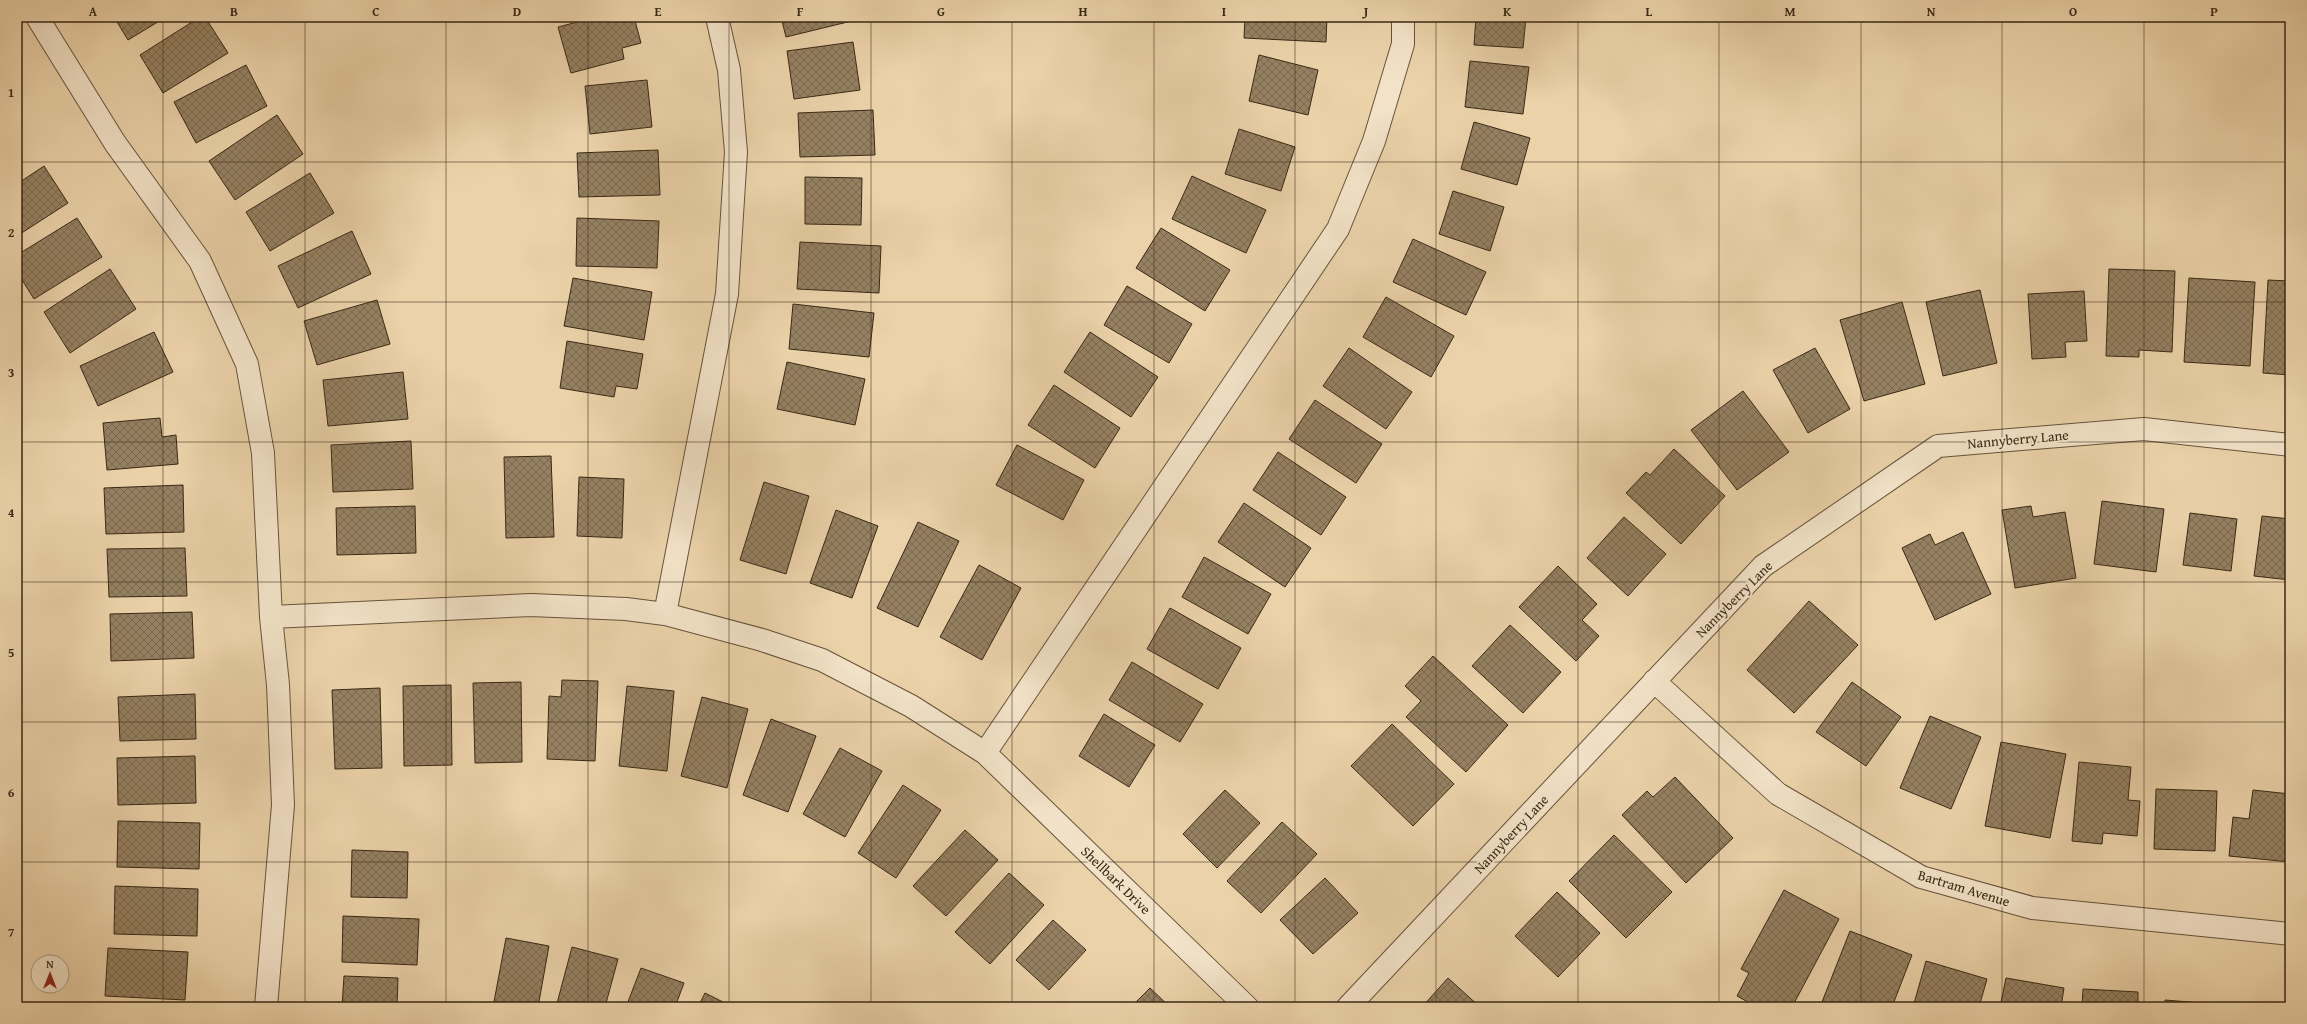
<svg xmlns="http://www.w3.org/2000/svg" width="2307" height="1024" viewBox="0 0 2307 1024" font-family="'Gentium Book Plus',serif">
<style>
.building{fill:url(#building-cross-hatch);stroke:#382915}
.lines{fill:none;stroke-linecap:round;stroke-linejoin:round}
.minor-casing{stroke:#65533a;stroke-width:24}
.minor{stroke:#f2e2c7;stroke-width:22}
.grid{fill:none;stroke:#382915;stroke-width:1;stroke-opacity:0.55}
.labels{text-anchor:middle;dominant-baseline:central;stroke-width:4;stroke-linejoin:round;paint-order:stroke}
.street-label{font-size:14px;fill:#382915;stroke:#f2e2c7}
.neatline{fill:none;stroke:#382915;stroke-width:1.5}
.grid-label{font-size:13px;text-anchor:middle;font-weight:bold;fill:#382915}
</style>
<defs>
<pattern id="building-cross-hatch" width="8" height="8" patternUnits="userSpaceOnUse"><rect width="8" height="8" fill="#958162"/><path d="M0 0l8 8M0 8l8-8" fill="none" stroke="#7b6a50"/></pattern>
</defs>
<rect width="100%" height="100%" fill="#ebd2a9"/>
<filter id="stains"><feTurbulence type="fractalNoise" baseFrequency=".005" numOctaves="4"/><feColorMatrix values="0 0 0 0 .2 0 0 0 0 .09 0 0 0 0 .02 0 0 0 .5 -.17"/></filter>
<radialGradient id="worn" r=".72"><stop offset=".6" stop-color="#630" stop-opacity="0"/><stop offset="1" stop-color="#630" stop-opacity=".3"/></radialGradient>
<path class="building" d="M 114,17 L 166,17 L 128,40 Z
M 200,17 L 205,17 L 228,53 L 163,93 L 140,55 Z
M 597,17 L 634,17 L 641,43 L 622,48 L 624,59 L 571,73 L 558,27 Z
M 781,17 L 863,17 L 864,18 L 786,37 Z
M 1245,17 L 1327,17 L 1326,42 L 1244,38 Z
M 1476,17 L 1526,17 L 1523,48 L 1474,45 Z
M 853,42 L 860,90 L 794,99 L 787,51 Z
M 1259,55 L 1318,70 L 1308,115 L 1249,101 Z
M 1470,61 L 1529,67 L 1523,114 L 1465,107 Z
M 246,65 L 267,106 L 196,143 L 174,102 Z
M 647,80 L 652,127 L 590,134 L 585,86 Z
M 873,110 L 875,155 L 800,157 L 798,113 Z
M 277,115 L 303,154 L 235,200 L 209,161 Z
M 1474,122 L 1530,138 L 1517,185 L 1461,169 Z
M 1239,129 L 1295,147 L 1281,191 L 1225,174 Z
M 658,150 L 660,195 L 579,197 L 577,153 Z
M 44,166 L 68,203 L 17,236 L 17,184 Z
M 310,173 L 334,213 L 270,251 L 246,212 Z
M 1192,176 L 1266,210 L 1246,253 L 1172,219 Z
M 805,177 L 862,178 L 861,225 L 805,224 Z
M 1453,191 L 1504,207 L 1490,251 L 1439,234 Z
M 77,218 L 102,257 L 34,299 L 17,272 L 17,255 Z
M 577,218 L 659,221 L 657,268 L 576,266 Z
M 1161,228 L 1230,270 L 1205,311 L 1136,268 Z
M 352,231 L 371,274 L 298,308 L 278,266 Z
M 1413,239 L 1486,272 L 1466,315 L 1393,282 Z
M 800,242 L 881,246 L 879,293 L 797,289 Z
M 110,269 L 136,309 L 70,353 L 44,312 Z
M 2109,269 L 2175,271 L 2172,352 L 2139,350 L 2139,357 L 2106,356 Z
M 573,278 L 652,292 L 644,340 L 564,326 Z
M 2189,278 L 2255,282 L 2250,366 L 2184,362 Z
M 2268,280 L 2290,281 L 2290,375 L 2263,373 Z
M 1127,286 L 1192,324 L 1169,363 L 1104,325 Z
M 1980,290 L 1997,363 L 1943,376 L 1926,302 Z
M 2084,291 L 2087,341 L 2065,342 L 2066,357 L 2032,359 L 2028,294 Z
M 1386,297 L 1454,336 L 1431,377 L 1363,337 Z
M 377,300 L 390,344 L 317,365 L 304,321 Z
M 1902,302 L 1925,384 L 1864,401 L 1840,320 Z
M 793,304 L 874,313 L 869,357 L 789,349 Z
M 154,332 L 173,372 L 98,406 L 80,366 Z
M 1090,332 L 1158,377 L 1131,417 L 1064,372 Z
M 567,341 L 643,354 L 637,389 L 616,386 L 614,397 L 560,388 Z
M 1349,348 L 1412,392 L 1386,429 L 1323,386 Z
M 1815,348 L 1850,409 L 1808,433 L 1773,370 Z
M 787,362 L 865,379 L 855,425 L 777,409 Z
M 403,372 L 408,419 L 328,426 L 323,380 Z
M 1054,385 L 1120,428 L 1095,468 L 1028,425 Z
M 1743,391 L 1789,452 L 1737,490 L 1691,430 Z
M 1315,400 L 1382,444 L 1356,483 L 1289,439 Z
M 160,418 L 162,437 L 176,435 L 178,464 L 107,470 L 103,423 Z
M 411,441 L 413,489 L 333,492 L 331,445 Z
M 1017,445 L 1084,480 L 1063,520 L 996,485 Z
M 1674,449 L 1725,496 L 1681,544 L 1626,493 L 1646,472 L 1650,475 Z
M 1278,452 L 1346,497 L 1321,535 L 1253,490 Z
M 551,456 L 554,537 L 506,538 L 504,457 Z
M 579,477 L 624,479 L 622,538 L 577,536 Z
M 764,482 L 809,496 L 786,574 L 740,560 Z
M 183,485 L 184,532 L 106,534 L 104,488 Z
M 2102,501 L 2164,509 L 2156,572 L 2094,564 Z
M 1244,503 L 1311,548 L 1285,587 L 1218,542 Z
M 415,506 L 416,553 L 337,555 L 336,508 Z
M 2031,506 L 2033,517 L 2065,512 L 2076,578 L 2015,588 L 2002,510 Z
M 836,510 L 878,526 L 852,598 L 810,583 Z
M 2190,513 L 2237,519 L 2231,571 L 2183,565 Z
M 2262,516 L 2290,519 L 2290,580 L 2254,576 Z
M 1624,517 L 1666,554 L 1628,596 L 1587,558 Z
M 918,522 L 959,541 L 918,627 L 877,608 Z
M 1963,532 L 1991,594 L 1935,620 L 1902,548 L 1930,534 L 1935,545 Z
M 185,548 L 187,596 L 109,597 L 107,549 Z
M 1204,557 L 1271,594 L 1248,634 L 1182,597 Z
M 979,565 L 1021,588 L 982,660 L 940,637 Z
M 1558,566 L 1597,604 L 1582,620 L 1599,636 L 1576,661 L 1519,607 Z
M 1809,601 L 1858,645 L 1794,713 L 1747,670 Z
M 1170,608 L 1241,648 L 1218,689 L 1147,649 Z
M 192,612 L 194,658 L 111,661 L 110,614 Z
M 1510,625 L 1561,672 L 1523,713 L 1472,666 Z
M 1433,656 L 1508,725 L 1466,772 L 1406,717 L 1421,701 L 1405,686 Z
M 1132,662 L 1203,704 L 1180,742 L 1109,700 Z
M 562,680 L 598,681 L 595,761 L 547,759 L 549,696 L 561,697 Z
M 521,682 L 522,762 L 475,763 L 473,683 Z
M 1852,682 L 1901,717 L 1866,766 L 1816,732 Z
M 451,685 L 452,765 L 404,766 L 403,686 Z
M 627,686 L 674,691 L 667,771 L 619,766 Z
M 380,688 L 382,768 L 335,769 L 332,690 Z
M 195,694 L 196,739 L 120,741 L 118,697 Z
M 702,697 L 748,709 L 727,788 L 681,776 Z
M 1104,714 L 1155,745 L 1129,787 L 1079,756 Z
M 1930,716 L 1981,737 L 1951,809 L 1900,788 Z
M 771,719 L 816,736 L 788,812 L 743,795 Z
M 1392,724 L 1454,784 L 1413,826 L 1351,766 Z
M 2001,742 L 2066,754 L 2050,838 L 1985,826 Z
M 840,748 L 882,771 L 845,837 L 803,814 Z
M 195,756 L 196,803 L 118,805 L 117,758 Z
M 2079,762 L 2131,767 L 2128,800 L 2140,801 L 2137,836 L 2103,833 L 2102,844 L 2072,841 Z
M 1675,777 L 1733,838 L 1686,883 L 1622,815 L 1647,791 L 1653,797 Z
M 903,785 L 941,810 L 896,878 L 858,853 Z
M 2156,789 L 2217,791 L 2215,851 L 2154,849 Z
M 1225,790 L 1260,823 L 1217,868 L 1183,834 Z
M 2253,790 L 2290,794 L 2290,862 L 2229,856 L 2233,817 L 2249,819 Z
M 118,821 L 200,823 L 199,869 L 117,867 Z
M 1282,822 L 1317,854 L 1261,913 L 1227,881 Z
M 965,830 L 998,860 L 946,916 L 913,886 Z
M 1614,835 L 1672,892 L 1626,938 L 1569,881 Z
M 352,850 L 408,852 L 407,898 L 351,897 Z
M 1009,873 L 1044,905 L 990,964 L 955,932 Z
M 1325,878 L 1358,913 L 1313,954 L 1280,920 Z
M 115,886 L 198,889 L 197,936 L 114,934 Z
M 1784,890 L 1839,919 L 1792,1007 L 1757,1007 L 1737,996 L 1749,973 L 1741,969 Z
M 1557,892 L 1600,933 L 1558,977 L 1515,936 Z
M 343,916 L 419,919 L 417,965 L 342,962 Z
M 1053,920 L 1086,950 L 1049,990 L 1016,960 Z
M 1850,931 L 1912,955 L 1892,1007 L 1834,1007 L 1822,1002 Z
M 506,938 L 549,946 L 538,1007 L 493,1007 Z
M 572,947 L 618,959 L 605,1007 L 556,1007 Z
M 108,948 L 188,952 L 185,1000 L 105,996 Z
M 1926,961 L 1987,979 L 1979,1007 L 1913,1007 Z
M 641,968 L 684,983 L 675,1007 L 626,1007 Z
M 344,976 L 398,978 L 397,1007 L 342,1007 Z
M 1448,978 L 1480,1007 L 1422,1007 Z
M 2006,978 L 2064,988 L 2061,1007 L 2000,1007 Z
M 1150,988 L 1170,1007 L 1131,1007 Z
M 2083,989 L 2138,992 L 2138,1007 L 2082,1007 Z
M 705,993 L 733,1007 L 698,1007 Z
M 2165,1000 L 2214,1004 L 2214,1007 L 2165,1007 Z
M 2239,1003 L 2281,1007 L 2238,1007 Z"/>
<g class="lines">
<defs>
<path id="minor" d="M 37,17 L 115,143 L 200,261 L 247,364 L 263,453 L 271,617 L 278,685 L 283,805 L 266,1007
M 665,614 L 727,294 L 736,152 L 729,70 L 717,17
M 271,617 L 531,605 L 626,609 L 665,614 L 762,640 L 822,660 L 911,706 L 985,753 L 1247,1007
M 1654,681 L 1778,794 L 1921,877 L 2032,908 L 2290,934
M 985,753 L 1338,229 L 1374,141 L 1403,44 L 1403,17
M 1348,1007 L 1763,566 L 1938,446 L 2144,429 L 2290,445"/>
</defs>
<use href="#minor" class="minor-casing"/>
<use href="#minor" class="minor"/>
</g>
<path class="grid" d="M 163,17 L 163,1007M 305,17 L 305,1007M 446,17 L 446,1007M 588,17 L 588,1007M 729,17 L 729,1007M 871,17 L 871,1007M 1012,17 L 1012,1007M 1154,17 L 1154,1007M 1295,17 L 1295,1007M 1436,17 L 1436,1007M 1578,17 L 1578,1007M 1719,17 L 1719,1007M 1861,17 L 1861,1007M 2002,17 L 2002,1007M 2144,17 L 2144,1007M 17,162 L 2290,162M 17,302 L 2290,302M 17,442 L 2290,442M 17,582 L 2290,582M 17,722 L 2290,722M 17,862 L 2290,862"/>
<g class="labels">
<g class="street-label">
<text transform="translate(2018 439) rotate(-5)">Nannyberry Lane</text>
<text transform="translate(1734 599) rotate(-45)">Nannyberry Lane</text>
<text transform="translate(1511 834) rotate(-47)">Nannyberry Lane</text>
<text transform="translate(1116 880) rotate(44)">Shellbark Drive</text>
<text transform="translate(1964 888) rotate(17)">Bartram Avenue</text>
</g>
</g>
<rect width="2307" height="1024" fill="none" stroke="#ebd2a9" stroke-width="44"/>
<g transform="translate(50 974)"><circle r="19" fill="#f2e2c7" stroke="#a89880"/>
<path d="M0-3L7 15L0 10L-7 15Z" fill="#8f2418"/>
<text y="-6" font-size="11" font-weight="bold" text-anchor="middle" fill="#382915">N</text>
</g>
<rect x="22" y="22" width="2263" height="980" class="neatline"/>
<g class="grid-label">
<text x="93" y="16">A</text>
<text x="234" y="16">B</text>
<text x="376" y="16">C</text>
<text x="517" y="16">D</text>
<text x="658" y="16">E</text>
<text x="800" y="16">F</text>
<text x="941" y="16">G</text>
<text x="1083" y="16">H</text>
<text x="1224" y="16">I</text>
<text x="1366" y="16">J</text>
<text x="1507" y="16">K</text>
<text x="1649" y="16">L</text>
<text x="1790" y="16">M</text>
<text x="1931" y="16">N</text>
<text x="2073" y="16">O</text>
<text x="2214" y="16">P</text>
<text x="11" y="97">1</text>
<text x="11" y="237">2</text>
<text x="11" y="377">3</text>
<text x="11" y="517">4</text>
<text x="11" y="657">5</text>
<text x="11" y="797">6</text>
<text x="11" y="937">7</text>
</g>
<rect width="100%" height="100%" filter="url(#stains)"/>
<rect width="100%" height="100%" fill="url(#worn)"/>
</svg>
